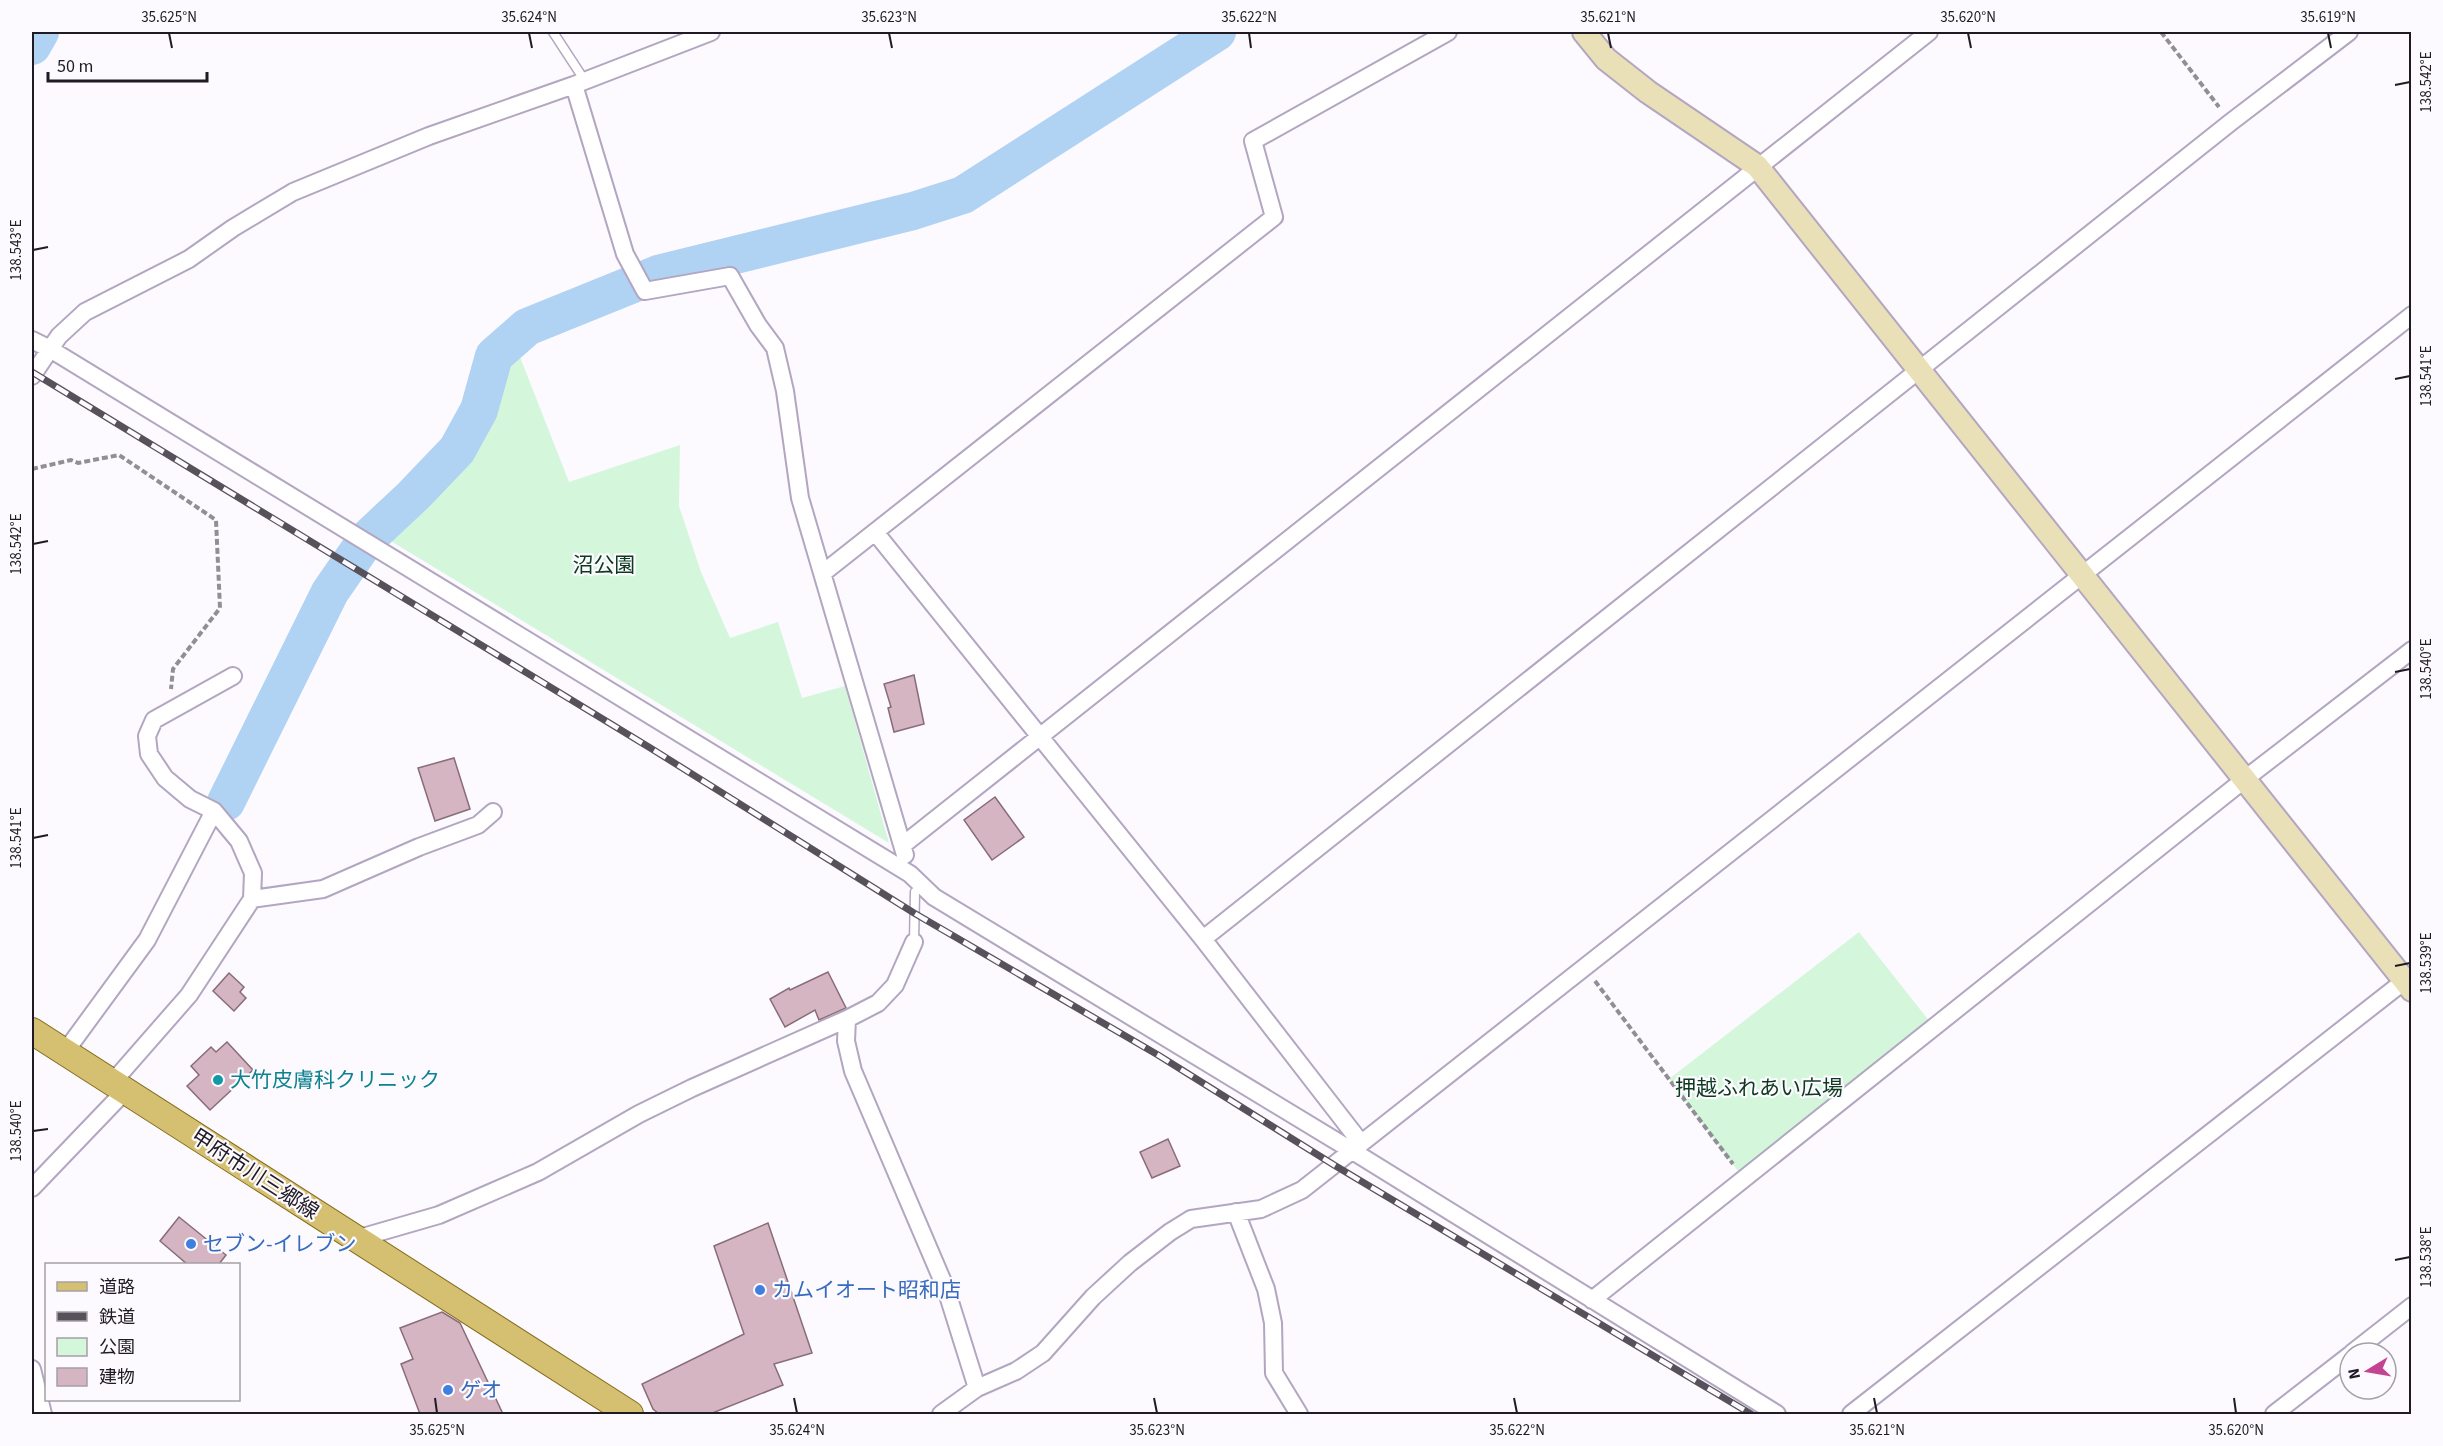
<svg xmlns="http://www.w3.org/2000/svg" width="2443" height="1446" viewBox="0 0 2443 1446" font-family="'Source Sans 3','Noto Sans JP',sans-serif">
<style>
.green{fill:#d4f7dc}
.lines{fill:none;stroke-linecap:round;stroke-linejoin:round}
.river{stroke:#b0d2f3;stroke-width:38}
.building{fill:#d4b5c1;stroke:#886c77;stroke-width:1.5}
.lane-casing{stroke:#b2a6c0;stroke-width:11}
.street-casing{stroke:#b2a6c0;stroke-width:20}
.secondary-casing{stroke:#b2a6c0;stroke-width:26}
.primary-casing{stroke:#836b18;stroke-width:28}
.path{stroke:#928e96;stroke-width:4;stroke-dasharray:6 3;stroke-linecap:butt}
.lane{stroke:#fff;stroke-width:8}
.street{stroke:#fff;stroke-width:16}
.secondary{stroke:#eae0b8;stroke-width:22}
.primary{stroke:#d5c071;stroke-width:26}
.rail-casing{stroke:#56515a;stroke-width:7}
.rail{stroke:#fcf9ff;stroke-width:4.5;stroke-dasharray:14;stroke-linecap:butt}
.ticks{fill:none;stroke:#1f1a24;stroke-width:2}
.culture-dot{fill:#0f9aa8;stroke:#fcf9ff;stroke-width:2}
.shop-dot{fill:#3f7fe0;stroke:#fcf9ff;stroke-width:2}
.labels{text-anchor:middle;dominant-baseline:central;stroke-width:4.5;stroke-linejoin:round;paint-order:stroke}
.park-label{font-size:21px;fill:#0b3a1e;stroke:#fcf9ff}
.culture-label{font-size:21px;fill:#0d838f;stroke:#fcf9ff;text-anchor:start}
.street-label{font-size:21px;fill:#1f1a24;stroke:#fcf9ff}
.shop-label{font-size:21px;fill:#366cbe;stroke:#fcf9ff;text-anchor:start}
.neatline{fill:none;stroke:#1f1a24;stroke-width:2}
.ticks-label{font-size:15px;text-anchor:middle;fill:#1f1a24}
</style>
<rect width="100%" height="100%" fill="#fcf9ff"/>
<path class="green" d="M 520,357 L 569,482 L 680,445 L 679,506 L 701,572 L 730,638 L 778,622 L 802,698 L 845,686 L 889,843 L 389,540 L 464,466 L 492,414 L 506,368 Z
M 1859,932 L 1934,1027 L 1744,1179 L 1669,1079 Z"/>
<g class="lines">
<path class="river" d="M 32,46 L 40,32
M 226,802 L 330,592 L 366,540 L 413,496 L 457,450 L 479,410 L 494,356 L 527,327 L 658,274 L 913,211 L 963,195 L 1217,32"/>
</g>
<path class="building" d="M 914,675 L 924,724 L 894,732 L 888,708 L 891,707 L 884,684 Z
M 454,758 L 470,809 L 435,821 L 418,768 Z
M 995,797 L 1024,837 L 992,860 L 964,820 Z
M 828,972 L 846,1008 L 819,1020 L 815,1010 L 785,1027 L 770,999 L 789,988 L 790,990 Z
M 229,973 L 244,987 L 240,992 L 246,998 L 234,1011 L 213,991 Z
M 227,1042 L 253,1070 L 210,1110 L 187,1086 L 199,1075 L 191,1066 L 211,1047 L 216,1052 Z
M 1168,1139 L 1180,1166 L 1152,1178 L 1140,1152 Z
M 179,1217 L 226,1255 L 219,1264 L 187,1264 L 160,1241 Z
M 768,1223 L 812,1353 L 774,1364 L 783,1385 L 710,1414 L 659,1414 L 653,1409 L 642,1384 L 744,1334 L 714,1246 Z
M 442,1312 L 460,1323 L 503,1414 L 420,1414 L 401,1364 L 413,1359 L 400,1328 Z"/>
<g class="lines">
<defs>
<path id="lane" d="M 553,32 L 585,81
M 914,942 L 915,892"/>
<path id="street" d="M 574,85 L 625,254 L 645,291 L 730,276 L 758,325 L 775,348 L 785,391 L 800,498 L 905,855
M 32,340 L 50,349 L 910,874 L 934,897 L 1351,1150 L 1777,1414
M 32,376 L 59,336 L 85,312 L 189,259 L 233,228 L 293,192 L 429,136 L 574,85 L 711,32
M 875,532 L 1203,939 L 1361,1143
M 823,573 L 1274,217 L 1253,141 L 1448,32
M 233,676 L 154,720 L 147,736 L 149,754 L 165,778 L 190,799 L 214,811 L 239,841 L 253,873 L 252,899
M 903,845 L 1929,32
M 1203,939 L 2231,122 L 2349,32
M 914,942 L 895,985 L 878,1003 L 847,1019 L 846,1041 L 853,1071 L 946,1289 L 977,1388
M 65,1052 L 147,940 L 214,811
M 112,1083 L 189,995 L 252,899 L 323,889 L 419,847 L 478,825 L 493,812
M 32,1188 L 125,1091
M 1236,1212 L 1266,1289 L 1273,1323 L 1274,1373 L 1299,1414
M 356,1239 L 439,1215 L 538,1172 L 639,1114 L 692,1088 L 847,1019
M 1592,1300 L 2245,779 L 2412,650
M 2352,1353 L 2412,1306
M 32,1369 L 43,1414
M 941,1414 L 977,1388 L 1016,1371 L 1043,1353 L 1093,1297 L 1130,1263 L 1170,1232 L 1191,1219 L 1261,1209 L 1302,1190 L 2412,315
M 1851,1414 L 2412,975
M 2274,1414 L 2350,1355"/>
<path id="secondary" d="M 1584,32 L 1606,59 L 1648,92 L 1757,166 L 2412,990"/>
<path id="primary" d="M 32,1031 L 630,1414"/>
</defs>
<use href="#lane" class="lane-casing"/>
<use href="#street" class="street-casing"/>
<use href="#secondary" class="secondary-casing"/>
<use href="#primary" class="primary-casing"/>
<path class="path" d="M 2161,32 L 2219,107
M 32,469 L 71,460 L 78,463 L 119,455 L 216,520 L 220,608 L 173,669 L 171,689
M 1595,981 L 1733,1164"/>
<use href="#lane" class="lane"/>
<use href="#street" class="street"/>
<use href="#secondary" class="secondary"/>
<use href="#primary" class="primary"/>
<defs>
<path id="rail" d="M 32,372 L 652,749 L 914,913 L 1158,1055 L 1334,1165 L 1751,1414"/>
</defs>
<use href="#rail" class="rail-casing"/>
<use href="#rail" class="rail"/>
</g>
<path class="ticks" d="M 169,33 L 172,48M 529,33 L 532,48M 889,33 L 892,48M 1249,33 L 1251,48M 1608,33 L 1611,48M 1968,33 L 1971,48M 2328,33 L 2331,48M 2395,85 L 2410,82M 33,250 L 48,247M 2395,379 L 2410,376M 33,544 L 48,541M 2395,672 L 2410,669M 33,838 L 48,835M 2395,966 L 2410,963M 33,1131 L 48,1129M 2395,1260 L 2410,1257M 435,1398 L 437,1413M 794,1398 L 797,1413M 1154,1398 L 1157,1413M 1514,1398 L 1517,1413M 1874,1398 L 1877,1413M 2234,1398 L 2236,1413"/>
<circle class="culture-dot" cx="218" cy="1080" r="6"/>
<g class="shop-dot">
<circle cx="191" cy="1244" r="6"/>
<circle cx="760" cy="1290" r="6"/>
<circle cx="448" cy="1390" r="6"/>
</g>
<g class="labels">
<g class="park-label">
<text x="604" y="565">沼公園</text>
<text x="1759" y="1088">押越ふれあい広場</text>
</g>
<g class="culture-label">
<text x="230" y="1080">大竹皮膚科クリニック</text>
</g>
<g class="street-label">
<text transform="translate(255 1174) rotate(33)">甲府市川三郷線</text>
</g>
<g class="shop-label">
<text x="203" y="1244">セブン-イレブン</text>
<text x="772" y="1290">カムイオート昭和店</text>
<text x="460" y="1390">ゲオ</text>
</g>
</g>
<rect width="2443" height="1446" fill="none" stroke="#fcf9ff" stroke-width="66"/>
<rect x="45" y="1263" width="195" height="138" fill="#fcf9ff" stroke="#a4a0a7" stroke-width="1.5"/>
<rect x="57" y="1282" width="30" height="9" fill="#d5c071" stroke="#a4a0a7" stroke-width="1.5"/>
<text x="99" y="1293" font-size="18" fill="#1f1a24">道路</text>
<rect x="57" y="1312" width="30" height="9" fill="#56515a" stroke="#a4a0a7" stroke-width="1.5"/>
<text x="99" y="1323" font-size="18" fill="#1f1a24">鉄道</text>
<rect x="57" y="1338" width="30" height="18" fill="#d4f7dc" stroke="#a4a0a7" stroke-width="1.5"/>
<text x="99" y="1353" font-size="18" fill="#1f1a24">公園</text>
<rect x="57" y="1368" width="30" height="18" fill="#d4b5c1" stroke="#a4a0a7" stroke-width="1.5"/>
<text x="99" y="1383" font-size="18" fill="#1f1a24">建物</text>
<g transform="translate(2368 1371) rotate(259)"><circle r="28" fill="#fcf9ff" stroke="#a4a0a7" stroke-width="1.5"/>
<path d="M0-4.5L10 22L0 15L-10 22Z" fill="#c34592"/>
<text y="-9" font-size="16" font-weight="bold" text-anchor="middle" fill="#1f1a24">N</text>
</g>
<path d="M48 72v9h159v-9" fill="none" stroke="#1f1a24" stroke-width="3"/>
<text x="57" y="72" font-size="18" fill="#1f1a24" stroke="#fcf9ff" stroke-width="4.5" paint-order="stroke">50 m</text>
<rect x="33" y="33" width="2377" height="1380" class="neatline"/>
<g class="ticks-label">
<text x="169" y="22">35.625°N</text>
<text x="529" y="22">35.624°N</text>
<text x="889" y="22">35.623°N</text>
<text x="1249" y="22">35.622°N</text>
<text x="1608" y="22">35.621°N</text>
<text x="1968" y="22">35.620°N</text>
<text x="2328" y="22">35.619°N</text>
<text transform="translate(2426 82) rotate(-90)" y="5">138.542°E</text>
<text transform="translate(16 250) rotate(-90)" y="5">138.543°E</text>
<text transform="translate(2426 376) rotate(-90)" y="5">138.541°E</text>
<text transform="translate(16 544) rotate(-90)" y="5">138.542°E</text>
<text transform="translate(2426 669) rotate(-90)" y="5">138.540°E</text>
<text transform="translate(16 838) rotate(-90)" y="5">138.541°E</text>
<text transform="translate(2426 963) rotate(-90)" y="5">138.539°E</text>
<text transform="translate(16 1131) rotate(-90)" y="5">138.540°E</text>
<text transform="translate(2426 1257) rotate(-90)" y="5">138.538°E</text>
<text x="437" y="1435">35.625°N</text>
<text x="797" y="1435">35.624°N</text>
<text x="1157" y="1435">35.623°N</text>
<text x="1517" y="1435">35.622°N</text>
<text x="1877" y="1435">35.621°N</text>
<text x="2236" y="1435">35.620°N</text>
</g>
</svg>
